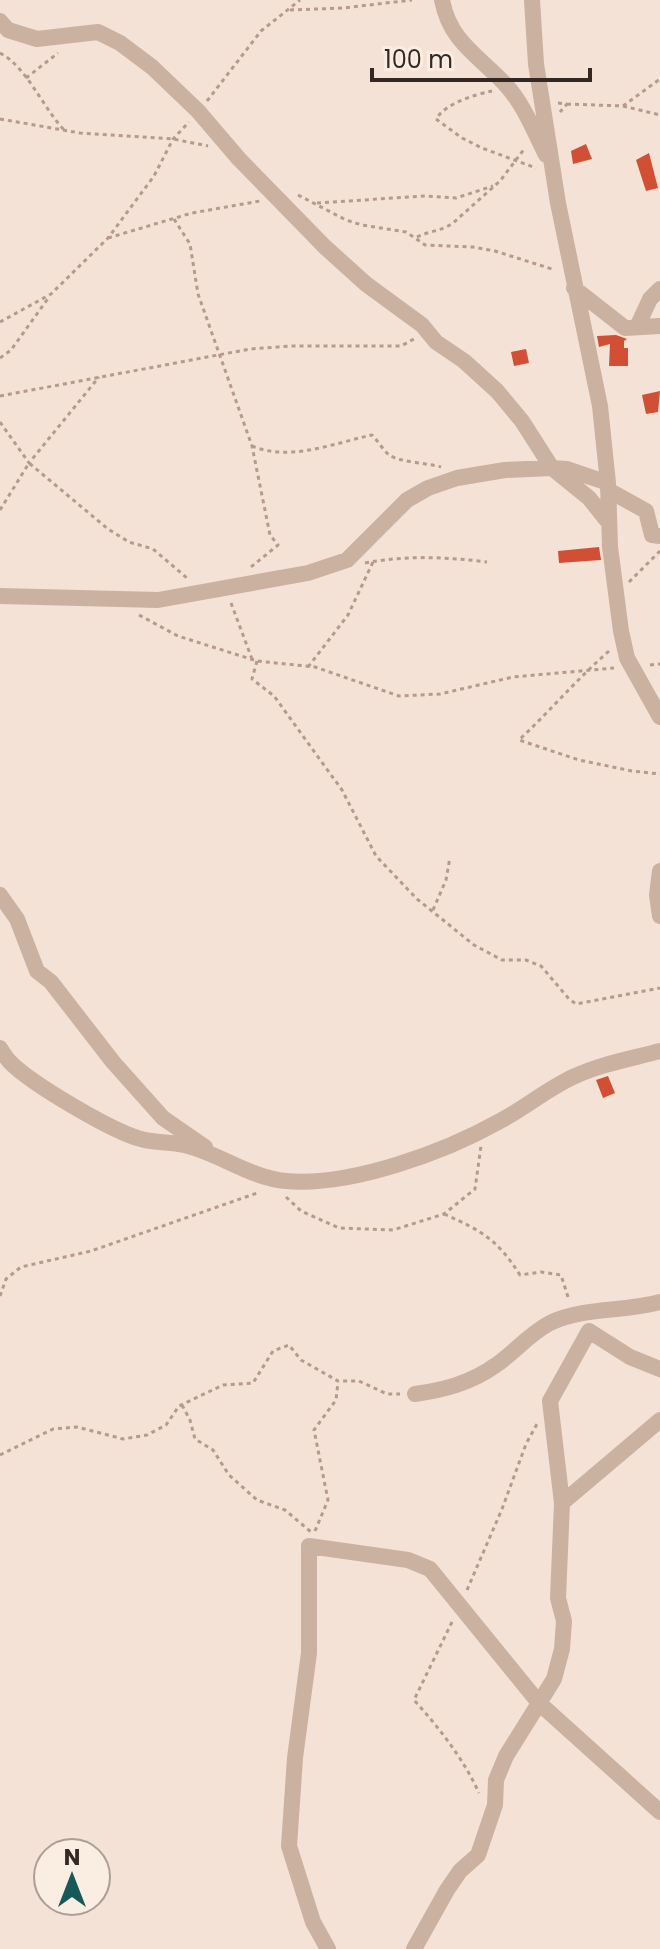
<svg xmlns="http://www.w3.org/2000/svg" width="660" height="1949" viewBox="0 0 660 1949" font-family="Poppins,sans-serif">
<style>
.building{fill:#d04f35}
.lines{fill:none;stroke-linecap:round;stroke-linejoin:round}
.path{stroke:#b79a8b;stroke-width:3;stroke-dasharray:4 4;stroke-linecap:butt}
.minor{stroke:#cbb1a0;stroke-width:16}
</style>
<rect width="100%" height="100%" fill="#f3e2d5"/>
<path class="building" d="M 586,144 L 592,159 L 573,164 L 571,151 Z
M 649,153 L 658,188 L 646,191 L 636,160 Z
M 616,335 L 627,339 L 624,341 L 624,348 L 628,348 L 628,366 L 609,366 L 610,344 L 599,347 L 597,336 Z
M 526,349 L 529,363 L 514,366 L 511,352 Z
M 660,391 L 658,412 L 646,414 L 642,395 Z
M 599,547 L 601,560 L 559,563 L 558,551 Z
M 608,1076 L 615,1093 L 603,1098 L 596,1080 Z"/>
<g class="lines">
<path class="path" d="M 290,10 L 343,8 L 412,0
M 0,53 C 26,66 43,108 65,131
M 26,78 L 58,53
M 492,91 C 474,95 446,103 436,119 L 462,138 L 482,148 L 536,168
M 207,101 L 261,31 L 300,0
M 558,103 L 567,104 L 560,112
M 567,104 L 623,106 L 660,79
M 623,106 L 660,115
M 0,119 L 80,133 L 173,139 L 208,146
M 298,195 L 346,220 L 362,225 L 406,232 L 425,245 L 473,247 L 495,251 L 555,270
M 317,203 L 425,196 L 456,198 L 493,186
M 174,219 L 190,244 L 198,294 L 252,446 L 270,535 L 278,545 L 251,567
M 417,237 C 429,231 442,231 453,223 L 500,181 L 525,148
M 108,238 L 192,213 L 260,201
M 0,322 L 51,294 L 108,238 L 154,176 L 173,139 L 189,122
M 0,358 L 11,350 L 49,297
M 0,396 L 250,349 L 291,346 L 401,346 L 414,339
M 0,422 L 29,463 L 99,377
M 252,446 C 290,462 334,443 372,435 C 379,442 383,450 389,455 C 399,462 427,463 441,467
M 0,510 L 29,463 L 108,529 L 129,542 L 153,549 L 187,578
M 365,563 C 407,555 446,557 487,562
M 629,582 L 660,551
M 231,603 L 252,659
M 139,615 L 178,636 L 257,661 L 315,667 L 399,696 L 440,694 L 513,677 L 614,668
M 609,651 C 577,679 550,711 519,740 L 579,760 L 632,771 L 660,774
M 257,661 L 252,679 L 274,696 L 342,790 L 376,856 L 417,899 L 474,945 L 502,960 L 526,960 L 541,966 L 569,999 L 576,1004 L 660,988
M 650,665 L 660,664
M 308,667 L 348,615 L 373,562
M 433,910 L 446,880 L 450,857
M 286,1197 L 301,1211 L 339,1228 L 393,1230 L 444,1214 L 475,1189 L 481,1146
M 444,1214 C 482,1231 497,1239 520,1275 L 541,1272 L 561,1275 L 569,1300
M 0,1296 L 6,1279 L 21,1267 L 91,1251 L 260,1192
M 182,1405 L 190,1420 L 195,1439 L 213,1450 L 229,1475 L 257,1500 L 285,1510 L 311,1532
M 0,1455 L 53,1429 L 77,1427 L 123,1439 L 147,1435 L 166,1425 L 179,1406 L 223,1385 L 253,1383 L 273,1351 L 289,1345 L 301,1360 L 338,1381 L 359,1381 L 387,1394 L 400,1394
M 315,1531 L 328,1500 L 314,1430 L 336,1400 L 338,1382
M 467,1590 L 502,1509 L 526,1444 L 537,1424
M 452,1622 L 414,1700 C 440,1729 463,1758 479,1793"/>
<path class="minor" d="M 442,0 C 450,42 478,55 505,84 C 523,103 534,131 546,155
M 532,0 L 536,64 L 558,203 L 600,406 L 608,483 L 610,547 L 621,631 L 627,658 L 660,717
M 0,21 L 8,30 L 37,39 L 98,32 L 120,43 L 152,67 L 198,111 L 239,159 L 325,247 L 366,284 L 422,325 L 436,342 L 464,361 L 497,391 L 522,421 L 552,468 L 589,498 L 609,523
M 574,288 L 625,328 L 660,326
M 637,327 L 650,299 L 660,289
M 608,490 L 646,511 L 652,535 L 660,536
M 0,596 L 158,600 L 308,573 L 347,560 L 407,500 L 428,488 L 457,478 L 505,470 L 552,468 L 567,469 L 608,483
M 660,871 L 657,895 L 660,916
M 0,895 L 17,919 L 37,971 L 51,982 L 113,1062 L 163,1118 L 205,1147
M 0,1048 C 3,1053 7,1059 11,1063 C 32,1084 113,1132 141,1139 C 155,1143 170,1142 184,1145 C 219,1153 250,1178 286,1181 C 350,1187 445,1152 500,1121 C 525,1108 547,1089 573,1077 C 601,1064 630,1059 660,1051
M 415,1394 C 444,1390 471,1383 496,1365 C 515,1352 529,1334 550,1323 C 584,1307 624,1312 660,1302
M 562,1503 L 660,1420
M 328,1949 L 313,1922 L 289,1846 L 295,1758 L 309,1653 L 309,1546 L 408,1560 L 430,1569 L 539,1703 L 660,1812
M 414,1949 L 447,1890 L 460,1871 L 478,1855 L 495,1805 L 496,1780 L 506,1756 L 554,1679 L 562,1649 L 564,1621 L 558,1598 L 562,1503 L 550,1401 L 589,1331 L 630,1357 L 660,1369"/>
</g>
<g transform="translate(72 1877)"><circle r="38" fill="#faede1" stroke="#ab9e95" stroke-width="2"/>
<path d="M0-6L14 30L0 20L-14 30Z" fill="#175958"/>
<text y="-12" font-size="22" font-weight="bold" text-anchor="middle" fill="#342824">N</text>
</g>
<path d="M372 68v12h218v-12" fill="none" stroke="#342824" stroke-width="4"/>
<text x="384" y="68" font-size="24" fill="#342824" stroke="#faede1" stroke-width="6" paint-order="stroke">100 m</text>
</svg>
